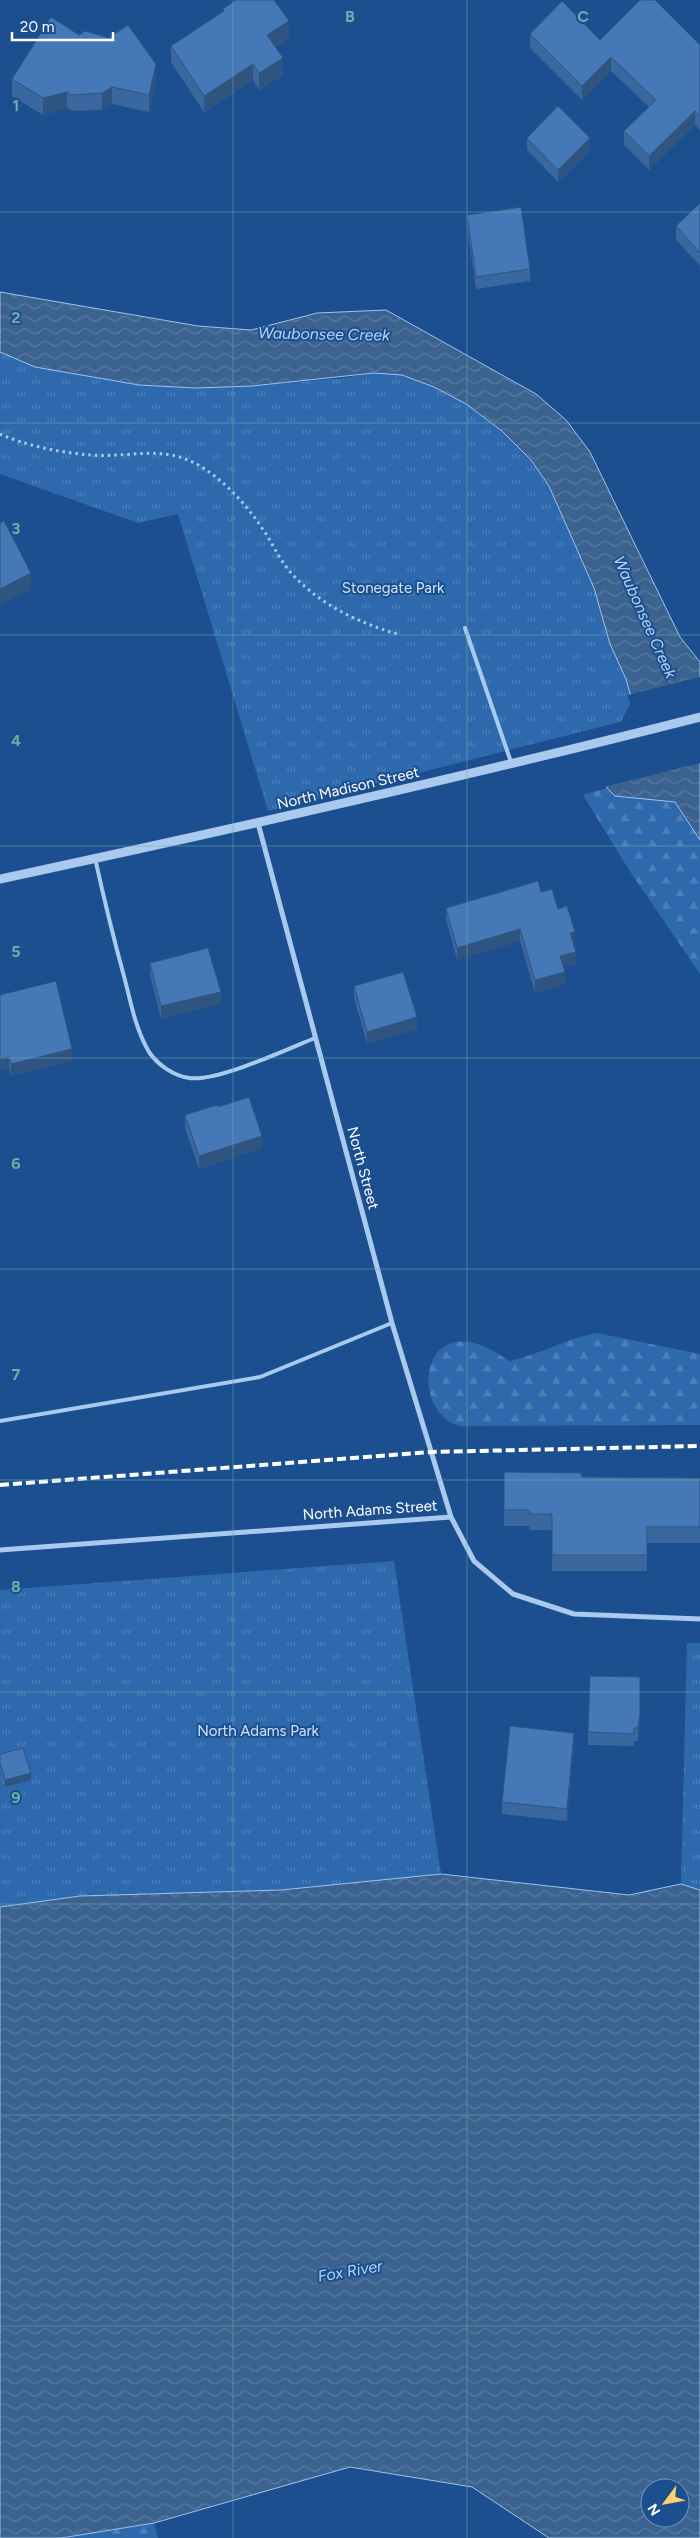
<svg xmlns="http://www.w3.org/2000/svg" width="700" height="2538" viewBox="0 0 700 2538" font-family="Figtree,sans-serif">
<style>
.grass{fill:url(#grass-tufts)}
.forest{fill:url(#forest-firs)}
.water{fill:url(#water-waves);stroke:#9cc4f0;fill-rule:evenodd}
.pier{fill:#1b4f8f}
.lines{fill:none;stroke-linecap:round;stroke-linejoin:round}
.path{stroke:#a9c9ee;stroke-width:3;stroke-dasharray:2.5 4;stroke-linecap:butt}
.service{stroke:#a9c9ee;stroke-width:4}
.minor{stroke:#a9c9ee;stroke-width:5}
.tertiary{stroke:#a9c9ee;stroke-width:9}
.rail{stroke:#fff;stroke-width:4;stroke-dasharray:9 4;stroke-linecap:butt}
.wall{fill:#3a679d}
.shaded-wall{fill:#305480}
.building{fill:#4478b7;stroke:#305480}
.grid{fill:none;stroke:#6fada8;stroke-width:1;stroke-opacity:0.55}
.labels{text-anchor:middle;dominant-baseline:central;stroke-width:4;stroke-linejoin:round;paint-order:stroke}
.park-label{font-size:15px;fill:#cfe3fa;stroke:#1b4f8f}
.street-label{font-size:15px;fill:#fff;stroke:#1b4f8f}
.water-label{font-size:16px;font-style:italic;fill:#b5d3f5;stroke:#1b4f8f}
.grid-label{font-size:16px;text-anchor:middle;font-weight:bold;fill:#6fada8;stroke:#1b4f8f;stroke-width:4;stroke-linejoin:round;paint-order:stroke}
</style>
<defs>
<pattern id="grass-tufts" width="24" height="20" patternUnits="userSpaceOnUse" patternTransform="scale(1.25)"><rect width="24" height="20" fill="#2e69ad"/><path d="M3 7l-1-3M5 7V3M7 7l1-3M15 17l-1-3M17 17v-4M19 17l1-3" fill="none" stroke="#4d80b9"/></pattern>
<pattern id="forest-firs" width="22" height="20" patternUnits="userSpaceOnUse" patternTransform="scale(1.25)"><rect width="22" height="20" fill="#2e69ad"/><path d="M5 1l3.5 6h-7zM16 11l3.5 6h-7z" fill="#4d80b9"/></pattern>
<pattern id="water-waves" width="16" height="10" patternUnits="userSpaceOnUse" patternTransform="scale(1.25)"><rect width="16" height="10" fill="#3c6290"/><path d="M0 5q4-4 8 0t8 0" fill="none" stroke="#597aa1"/></pattern>
</defs>
<rect width="100%" height="100%" fill="#1b4f8f"/>
<path class="grass" d="M 0,352 L 36,367 L 139,385 L 196,388 L 252,386 L 344,378 L 374,373 L 402,375 L 434,387 L 466,404 L 502,431 L 531,460 L 549,486 L 594,588 L 610,644 L 626,679 L 633,705 L 624,721 L 268,811 L 178,514 L 138,523 L 0,474 Z
M 394,1561 L 441,1874 L 281,1890 L 80,1896 L 0,1907 L 0,1590 Z
M 687,1643 L 700,1643 L 700,1890 L 681,1884 Z"/>
<path class="forest" d="M 607,788 L 615,796 L 675,802 L 700,840 L 700,974 L 629,870 L 583,795 Z
M 597,1333 L 700,1354 L 700,1425 L 460,1426 C 405,1410 422,1297 509,1361 C 540,1355 566,1338 597,1333 Z
M 154,2523 L 158,2538 L 61,2538 Z"/>
<path class="water" d="M 0,292 L 198,326 L 251,330 L 317,313 L 386,310 L 536,394 L 566,420 L 590,452 L 680,637 L 700,662 L 700,840 L 675,802 L 615,796 L 607,788 L 601,749 L 624,721 L 633,705 L 626,679 L 610,644 L 594,588 L 549,486 L 531,460 L 502,431 L 466,404 L 434,387 L 402,375 L 374,373 L 252,386 L 196,388 L 139,385 L 35,367 L 0,352 Z
M 441,1874 L 629,1895 L 681,1884 L 700,1890 L 700,2538 L 549,2538 L 472,2487 L 350,2467 L 154,2523 L 61,2538 L 0,2538 L 0,1907 L 80,1896 L 281,1890 ZM 650,2488 L 680,2488 L 680,2518 L 650,2518 Z"/>
<path class="pier" d="M 700,677 L 700,763 L 604,787 L 598,748 L 622,720 L 630,704 L 628,695 Z"/>
<g class="lines">
<path class="path" d="M 0,434 C 27,446 62,453 92,455 C 131,458 163,444 200,466 C 228,483 250,509 268,537 C 275,549 283,565 293,575 C 321,605 357,622 397,634"/>
<path class="service" d="M 465,628 L 511,762
M 95,858 C 104,899 114,940 125,980 C 131,1004 136,1030 149,1052 C 158,1065 174,1076 189,1078 C 217,1082 288,1049 315,1038
M 0,1421 L 260,1377 L 392,1323"/>
<path class="minor" d="M 258,823 L 392,1323 L 451,1517 L 474,1561 L 513,1594 L 574,1614 L 700,1619
M 0,1550 L 451,1517"/>
<path class="tertiary" d="M 0,879 C 234,829 468,776 700,717"/>
<path class="rail" d="M 0,1485 L 431,1452 L 700,1446"/>
</g>
<path class="wall" d="M 223,9 L 289,38 L 275,47 L 283,75 L 259,90 L 253,80 L 204,112 L 171,62 L 171,46 L 223,12 Z
M 530,34 L 600,40 L 700,45 L 700,130 L 695,125 L 649,170 L 624,145 L 624,131 L 649,107 L 611,71 L 582,100 L 530,48 Z
M 12,79 L 156,81 L 149,112 L 112,104 L 102,110 L 72,111 L 67,108 L 43,115 L 12,96 Z
M 527,138 L 590,150 L 558,182 L 527,150 Z
M 700,203 L 700,266 L 676,240 L 676,226 Z
M 467,215 L 530,269 L 530,281 L 476,289 L 467,227 Z
M 541,892 L 558,909 L 575,944 L 574,945 L 576,964 L 564,967 L 565,984 L 535,993 L 520,941 L 457,960 L 446,920 L 446,908 Z
M 150,963 L 221,1004 L 161,1019 L 150,975 Z
M 354,986 L 417,1029 L 367,1044 L 354,998 Z
M 0,995 L 72,1061 L 11,1076 L 9,1069 Z
M 218,1107 L 262,1148 L 199,1169 L 185,1128 L 185,1115 Z
M 504,1472 L 582,1477 L 700,1478 L 700,1543 L 647,1543 L 647,1571 L 552,1571 L 552,1530 L 529,1530 L 529,1526 L 504,1526 Z
M 640,1727 L 638,1741 L 634,1741 L 634,1746 L 588,1745 L 588,1732 Z
M 574,1745 L 567,1821 L 502,1814 L 502,1802 Z
M 0,1754 L 31,1780 L 5,1787 L 0,1769 Z"/>
<path class="shaded-wall" d="M 289,21 L 289,38 L 267,52 L 267,35 Z
M 611,57 L 611,71 L 582,100 L 582,86 Z
M 283,58 L 283,75 L 259,90 L 259,73 Z
M 156,64 L 156,81 L 149,112 L 149,95 Z
M 253,64 L 253,80 L 204,112 L 204,96 Z
M 112,87 L 112,104 L 102,110 L 102,93 Z
M 67,92 L 67,108 L 43,115 L 43,98 Z
M 695,111 L 695,125 L 649,170 L 649,156 Z
M 590,138 L 590,150 L 558,182 L 558,170 Z
M 31,573 L 31,590 L 0,605 L 0,589 Z
M 520,929 L 520,941 L 457,960 L 457,948 Z
M 575,932 L 575,944 L 570,945 L 570,933 Z
M 576,952 L 576,964 L 560,968 L 560,956 Z
M 565,972 L 565,984 L 535,993 L 535,980 Z
M 221,992 L 221,1004 L 161,1019 L 161,1006 Z
M 417,1017 L 417,1029 L 367,1044 L 367,1032 Z
M 72,1049 L 72,1061 L 11,1076 L 11,1064 Z
M 9,1057 L 9,1069 L 0,1071 L 0,1059 Z
M 262,1136 L 262,1148 L 199,1169 L 199,1156 Z
M 640,1677 L 640,1727 L 638,1741 L 638,1728 Z
M 574,1733 L 574,1745 L 567,1821 L 567,1809 Z
M 31,1773 L 31,1780 L 5,1787 L 5,1780 Z"/>
<path class="building" d="M 236,0 L 274,0 L 289,21 L 267,35 L 283,58 L 259,73 L 253,64 L 204,96 L 171,46 L 224,11 L 223,9 Z
M 640,0 L 655,0 L 700,45 L 700,116 L 695,111 L 649,156 L 624,131 L 656,100 L 611,57 L 582,86 L 530,34 L 562,1 L 600,40 Z
M 51,17 L 79,35 L 85,31 L 109,38 L 128,25 L 156,64 L 149,95 L 112,87 L 102,93 L 72,95 L 67,92 L 43,98 L 12,79 Z
M 558,106 L 590,138 L 558,170 L 527,138 Z
M 700,203 L 700,253 L 676,226 Z
M 521,207 L 530,269 L 476,277 L 467,215 Z
M 4,521 L 31,573 L 0,589 L 0,523 Z
M 538,881 L 541,892 L 552,889 L 558,909 L 567,906 L 575,932 L 570,933 L 576,952 L 560,956 L 565,972 L 535,980 L 520,929 L 457,948 L 446,908 Z
M 208,948 L 221,992 L 161,1006 L 150,963 Z
M 403,972 L 417,1017 L 367,1032 L 354,986 Z
M 56,981 L 72,1049 L 11,1064 L 9,1057 L 0,1059 L 0,995 Z
M 249,1097 L 262,1136 L 199,1156 L 185,1115 L 217,1105 L 218,1107 Z
M 504,1472 L 581,1473 L 582,1477 L 700,1478 L 700,1527 L 647,1527 L 647,1555 L 552,1555 L 552,1514 L 529,1514 L 529,1510 L 504,1510 Z
M 590,1676 L 640,1677 L 640,1715 L 638,1728 L 634,1728 L 634,1734 L 588,1732 Z
M 510,1726 L 574,1733 L 567,1809 L 502,1802 Z
M 23,1748 L 31,1773 L 5,1780 L 0,1763 L 0,1754 Z"/>
<path class="grid" d="M 233,0 L 233,2538M 467,0 L 467,2538M 0,212 L 700,212M 0,423 L 700,423M 0,635 L 700,635M 0,846 L 700,846M 0,1058 L 700,1058M 0,1269 L 700,1269M 0,1480 L 700,1480M 0,1692 L 700,1692M 0,1904 L 700,1904M 0,2115 L 700,2115M 0,2326 L 700,2326"/>
<g class="labels">
<g class="park-label">
<text x="393" y="588">Stonegate Park</text>
<text x="258" y="1731">North Adams Park</text>
</g>
<g class="street-label">
<text transform="translate(348 788) rotate(-13)">North Madison Street</text>
<text transform="translate(363 1168) rotate(75)">North Street</text>
<text transform="translate(370 1510) rotate(-4)">North Adams Street</text>
</g>
<g class="water-label">
<text transform="translate(324 334) rotate(1)">Waubonsee Creek</text>
<text transform="translate(645 617) rotate(66)">Waubonsee Creek</text>
<text transform="translate(350 2271) rotate(-10)">Fox River</text>
</g>
</g>
<g class="grid-label">
<text x="350" y="22">B</text>
<text x="583" y="22">C</text>
<text x="16" y="111">1</text>
<text x="16" y="323">2</text>
<text x="16" y="534">3</text>
<text x="16" y="746">4</text>
<text x="16" y="957">5</text>
<text x="16" y="1169">6</text>
<text x="16" y="1380">7</text>
<text x="16" y="1592">8</text>
<text x="16" y="1803">9</text>
</g>
<g transform="translate(665 2503) rotate(238)"><circle r="24" fill="#1b4f8f" stroke="#7695bc"/>
<path d="M0-4L9 19L0 12L-9 19Z" fill="#ffd166"/>
<text y="-8" font-size="14" font-weight="bold" text-anchor="middle" fill="#ffffff">N</text>
</g>
<path d="M12 32v8h101v-8" fill="none" stroke="#ffffff" stroke-width="2.5"/>
<text x="20" y="32" font-size="15" fill="#ffffff" stroke="#1b4f8f" stroke-width="4" paint-order="stroke">20 m</text>
</svg>
